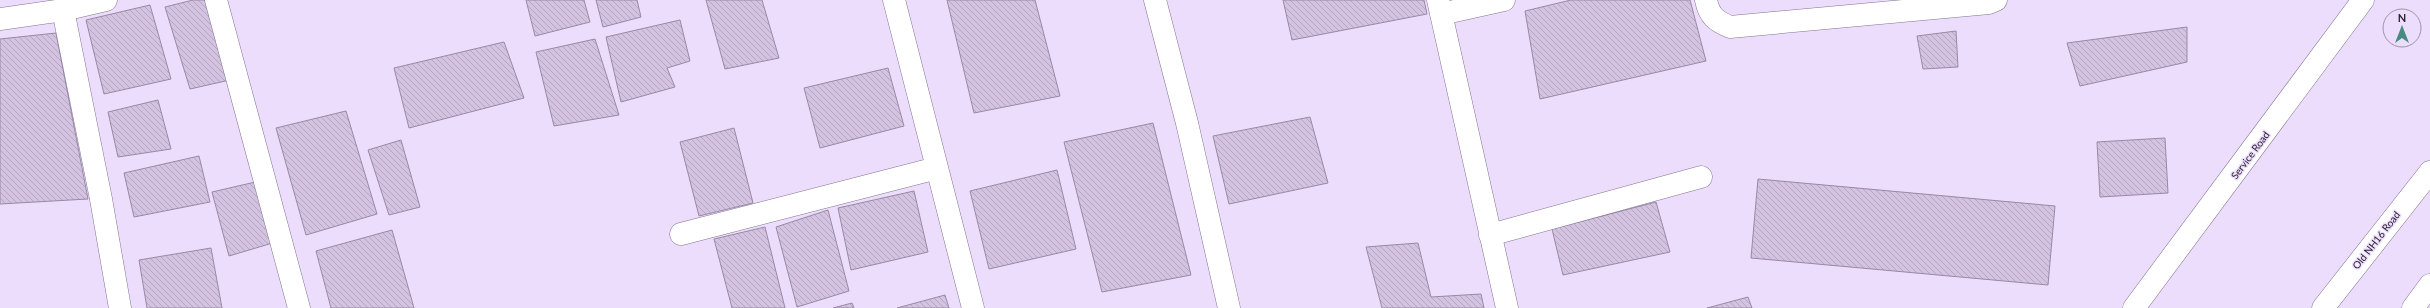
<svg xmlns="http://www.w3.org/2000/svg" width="2430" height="308" viewBox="0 0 2430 308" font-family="Lato,sans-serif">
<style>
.building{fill:url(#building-back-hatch);stroke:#9889a5}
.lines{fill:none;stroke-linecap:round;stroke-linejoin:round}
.minor-casing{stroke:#82748f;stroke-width:23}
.major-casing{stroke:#82748f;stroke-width:23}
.minor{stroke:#fff;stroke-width:22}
.major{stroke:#fff;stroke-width:22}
.labels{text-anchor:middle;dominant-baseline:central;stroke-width:3;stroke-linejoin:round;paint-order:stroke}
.street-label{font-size:10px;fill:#28222d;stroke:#edddfc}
</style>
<defs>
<pattern id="building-back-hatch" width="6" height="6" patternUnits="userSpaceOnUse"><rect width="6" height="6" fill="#d3c3e1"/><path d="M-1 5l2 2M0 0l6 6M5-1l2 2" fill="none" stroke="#b5a7c1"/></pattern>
</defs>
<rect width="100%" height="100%" fill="#edddfc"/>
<path class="building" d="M 193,0 L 208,0 L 230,80 L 190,89 L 165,7 Z
M 526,0 L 584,0 L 590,22 L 535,36 Z
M 596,0 L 637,0 L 641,17 L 603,27 Z
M 706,0 L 762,0 L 779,58 L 725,69 Z
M 947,0 L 1035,0 L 1060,96 L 974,113 Z
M 1283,0 L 1424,0 L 1427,14 L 1292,40 Z
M 1571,0 L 1690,0 L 1706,61 L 1540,99 L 1525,11 Z
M 150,5 L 171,79 L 104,94 L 86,20 Z
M 680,20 L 690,61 L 667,68 L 675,87 L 621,102 L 606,37 Z
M 2187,27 L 2187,62 L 2080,86 L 2067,43 Z
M 1956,31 L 1958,67 L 1923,69 L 1917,36 Z
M 56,33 L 88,199 L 0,204 L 0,39 Z
M 595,39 L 619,115 L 554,126 L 536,52 Z
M 504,42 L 524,98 L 409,128 L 394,68 Z
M 888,68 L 904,126 L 820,148 L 804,88 Z
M 158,100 L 171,149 L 118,157 L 108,112 Z
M 346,111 L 377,214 L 306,235 L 276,128 Z
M 1310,117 L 1328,183 L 1229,204 L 1213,136 Z
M 1153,123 L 1191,275 L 1102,292 L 1064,142 Z
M 734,128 L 753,203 L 699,216 L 680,142 Z
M 2165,138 L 2168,193 L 2100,197 L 2097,142 Z
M 401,140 L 420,207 L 389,215 L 368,150 Z
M 199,156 L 210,202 L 134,217 L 124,173 Z
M 1057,170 L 1076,249 L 989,269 L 970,191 Z
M 1758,179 L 2055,206 L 2048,285 L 1751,258 Z
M 264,180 L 276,242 L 229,256 L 212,192 Z
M 914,191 L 928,252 L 851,270 L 838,208 Z
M 1656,202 L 1670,252 L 1563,275 L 1552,229 Z
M 828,210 L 849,291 L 797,307 L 776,227 Z
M 765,227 L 785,308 L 732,308 L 714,239 Z
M 392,230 L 414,308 L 331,308 L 316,251 Z
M 1418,243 L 1431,297 L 1481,294 L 1484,308 L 1382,308 L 1366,247 Z
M 211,248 L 222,308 L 147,308 L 139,260 Z
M 945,295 L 949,308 L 897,308 Z
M 1748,297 L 1752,308 L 1707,308 Z
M 852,303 L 854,308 L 833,308 Z"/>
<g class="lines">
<defs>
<path id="minor" d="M 216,0 L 299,308
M 894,0 L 973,308
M 1155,0 L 1187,123 L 1229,308
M 1438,0 L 1507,308
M 1706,0 C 1709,16 1716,21 1730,27 L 1989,3 L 1996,0
M 63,10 L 101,199 L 120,308
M 1441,14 L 1504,0
M 0,19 L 63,10 L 106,0
M 681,234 L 937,168
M 1490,235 L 1701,177
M 2134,308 L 2363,0"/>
<path id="major" d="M 2323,308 L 2430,172
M 2413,308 L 2430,285"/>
</defs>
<use href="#minor" class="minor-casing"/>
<use href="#major" class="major-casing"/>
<use href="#minor" class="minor"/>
<use href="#major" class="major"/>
</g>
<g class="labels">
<g class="street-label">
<text transform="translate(2250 155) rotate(-53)">Service Road</text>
<text transform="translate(2376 240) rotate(-52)">Old NH16 Road</text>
</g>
</g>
<g transform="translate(2402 28)"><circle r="19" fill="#edddfc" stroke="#9e92a9"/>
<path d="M0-3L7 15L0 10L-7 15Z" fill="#468b80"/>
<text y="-6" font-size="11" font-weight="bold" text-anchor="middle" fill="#28222d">N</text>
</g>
</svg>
